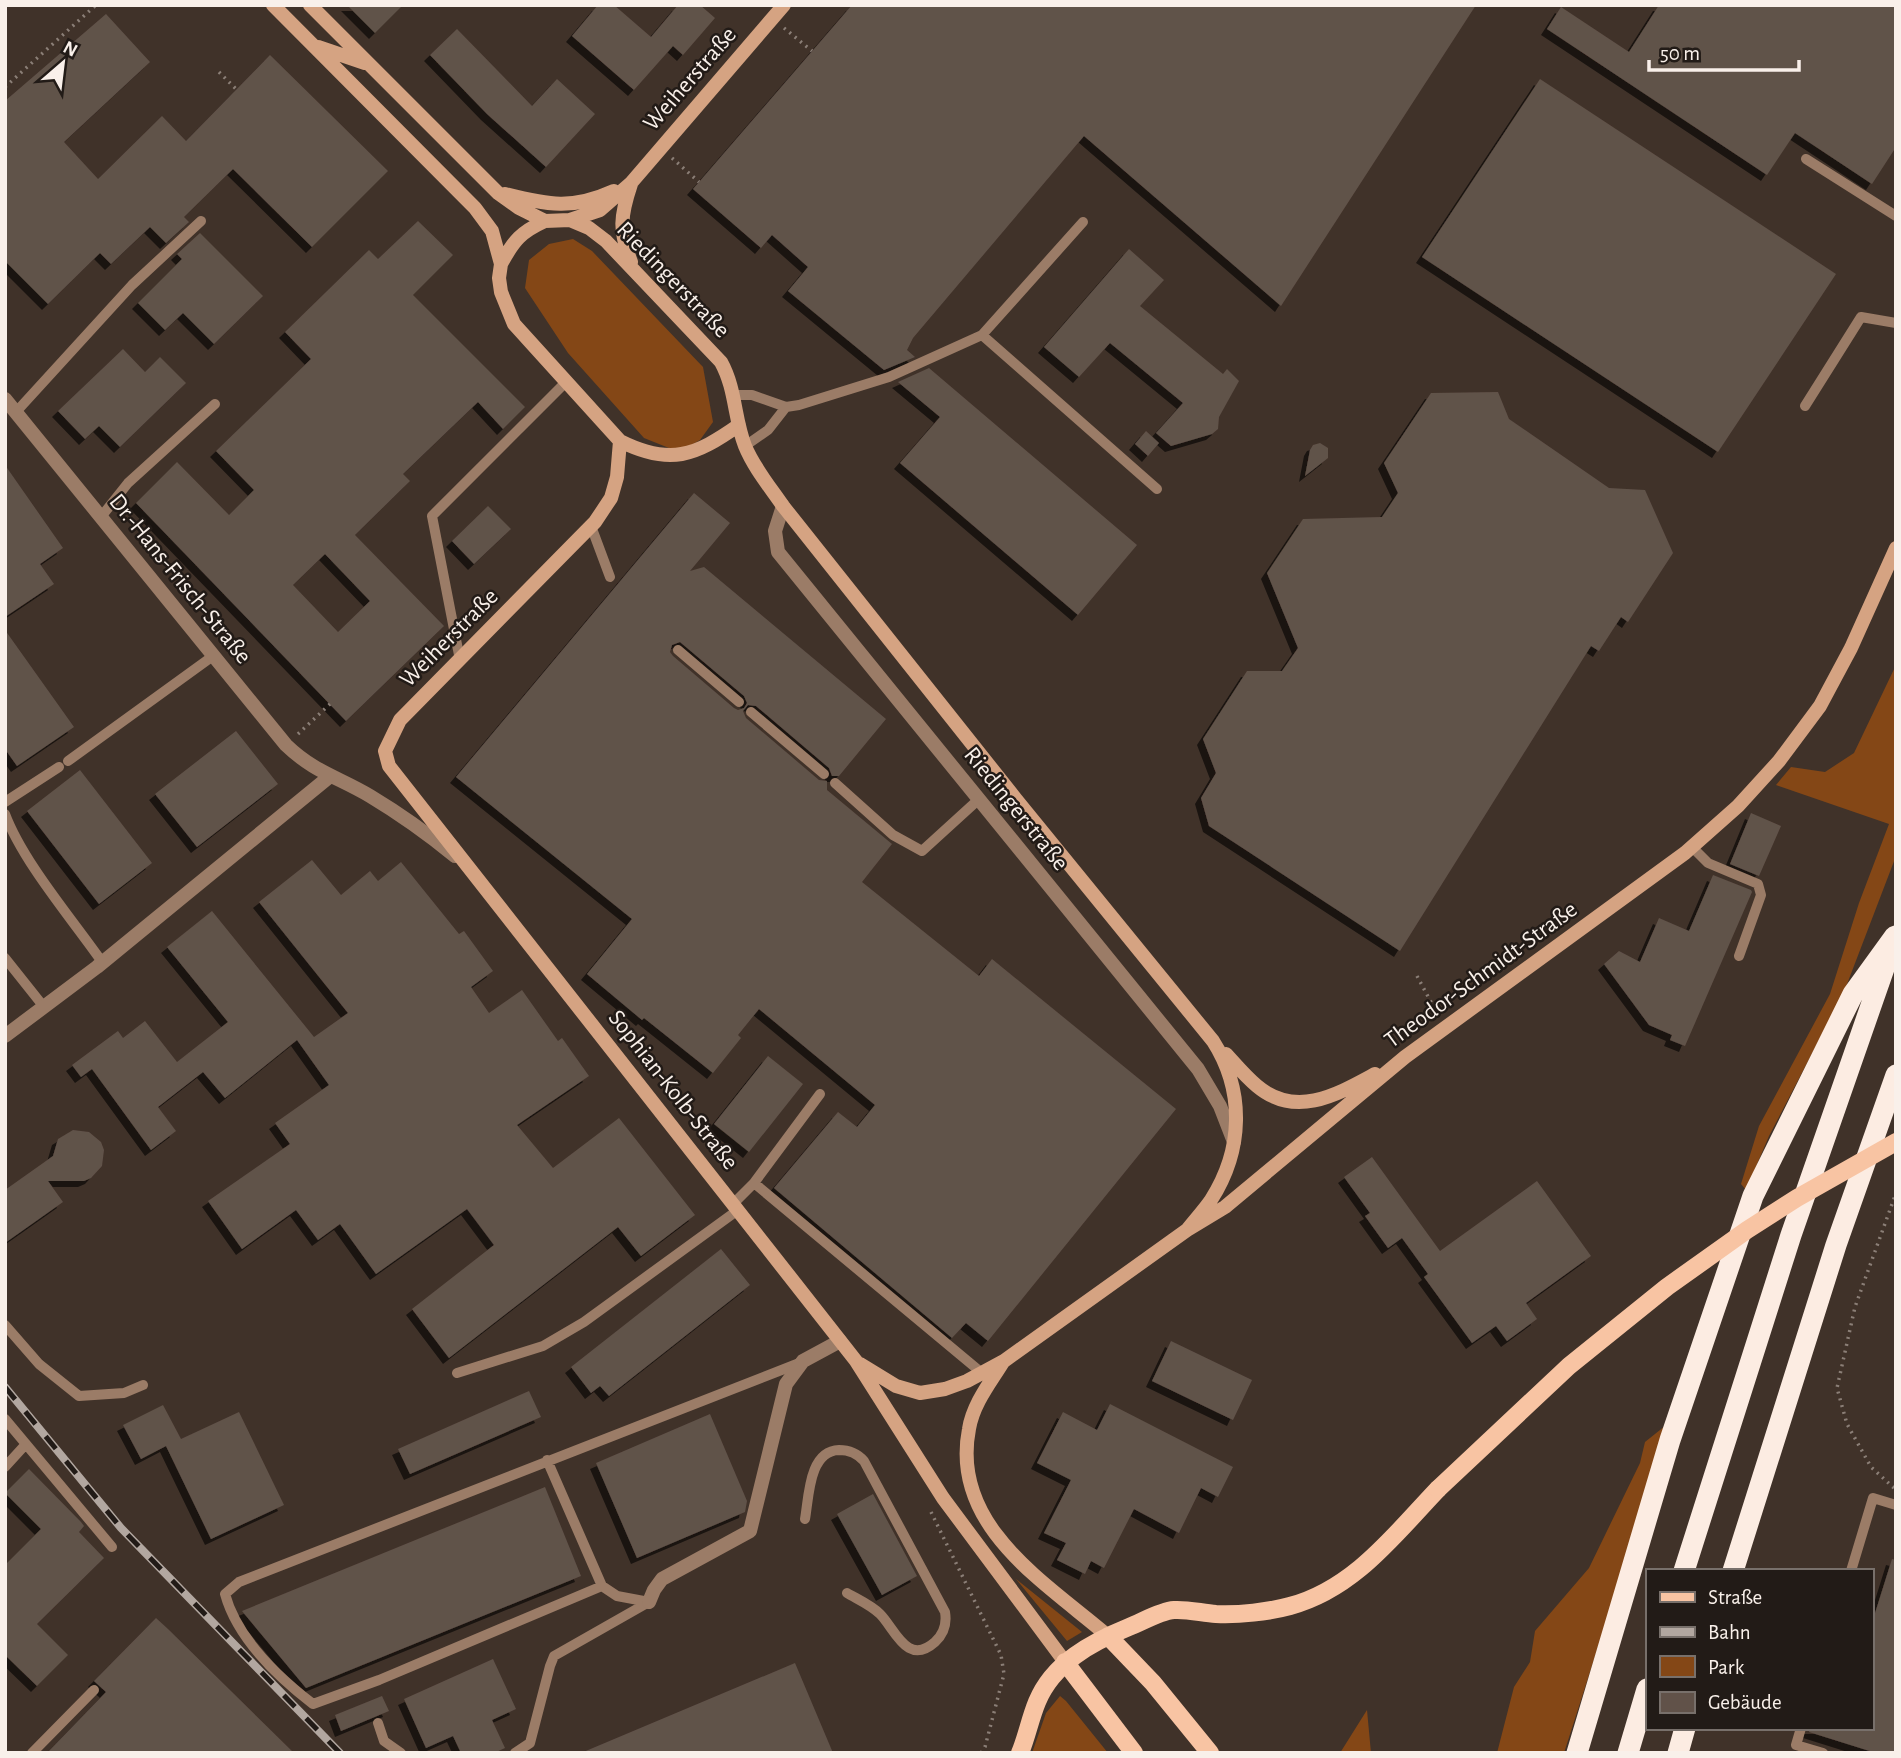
<svg xmlns="http://www.w3.org/2000/svg" width="1901" height="1758" viewBox="0 0 1901 1758" font-family="'Alegreya Sans',sans-serif">
<style>
.green{fill:#844716}
.building{fill:#615249;fill-rule:evenodd;filter:url(#shadow)}
.lines{fill:none;stroke-linecap:round;stroke-linejoin:round}
.path{stroke:#8b7f77;stroke-width:3.5;stroke-dasharray:2 5;stroke-linecap:butt}
.lane{stroke:#9b7c67;stroke-width:10}
.street{stroke:#9b7c67;stroke-width:14}
.secondary{stroke:#d5a382;stroke-width:14}
.primary{stroke:#f8c4a3;stroke-width:18}
.highway{stroke:#fcece2;stroke-width:21}
.rail-casing{stroke:#b2a7a0;stroke-width:8}
.rail{stroke:#221b17;stroke-width:5;stroke-dasharray:16;stroke-linecap:butt}
.primary-bridge{stroke:#f8c4a3;stroke-width:18}
.labels{text-anchor:middle;dominant-baseline:central;stroke-width:5;stroke-linejoin:round;paint-order:stroke}
.street-label{font-size:24px;fill:#f9f0ea;stroke:#221b17}
</style>
<defs>
<filter id="shadow"><feDropShadow dx="-6" dy="6" stdDeviation="0" flood-color="#0009"/></filter>
</defs>
<rect width="100%" height="100%" fill="#403229"/>
<path class="green" d="M 573,239 L 592,251 L 703,367 L 713,422 L 700,440 L 679,452 L 644,438 L 568,353 L 525,288 L 529,260 L 549,244 Z
M 1896,665 L 1896,856 L 1844,992 L 1769,1136 L 1746,1190 L 1741,1184 L 1759,1126 L 1830,994 L 1859,903 L 1889,824 L 1776,785 L 1791,767 L 1825,772 L 1854,753 Z
M 1670,1422 L 1564,1753 L 1497,1753 L 1514,1687 L 1530,1662 L 1535,1631 L 1589,1568 L 1640,1463 L 1645,1442 Z
M 1016,1579 L 1082,1632 L 1067,1641 Z
M 1060,1696 L 1066,1701 L 1108,1753 L 1032,1753 L 1046,1713 Z
M 1367,1710 L 1371,1753 L 1340,1753 Z"/>
<path class="building" d="M 347,5 L 403,5 L 375,33 Z
M 598,5 L 614,5 L 651,37 L 678,5 L 700,5 L 715,18 L 683,55 L 673,46 L 634,90 L 572,36 Z
M 852,5 L 1476,5 L 1281,306 L 1084,136 L 913,338 L 907,350 L 915,357 L 884,370 L 788,291 L 808,267 L 772,235 L 761,248 L 693,189 Z
M 1659,5 L 1896,5 L 1896,147 L 1872,184 L 1795,133 L 1767,175 L 1547,29 L 1561,7 L 1629,52 Z
M 106,14 L 150,62 L 64,142 L 98,179 L 162,116 L 186,141 L 270,55 L 388,171 L 312,247 L 233,169 L 184,217 L 189,222 L 166,243 L 150,227 L 111,264 L 100,253 L 48,304 L 5,261 L 5,101 Z
M 457,29 L 532,106 L 557,79 L 595,114 L 546,167 L 487,114 L 430,55 Z
M 1540,79 L 1836,274 L 1718,452 L 1422,257 Z
M 418,221 L 453,255 L 413,295 L 525,407 L 503,429 L 478,402 L 403,474 L 410,481 L 355,535 L 444,626 L 346,721 L 136,503 L 177,462 L 229,515 L 254,490 L 216,451 L 311,359 L 285,332 L 369,250 L 378,259 ZM 325,554 L 370,601 L 338,632 L 293,585 Z
M 200,233 L 263,296 L 214,344 L 183,313 L 165,330 L 138,303 L 182,259 L 177,254 Z
M 1129,249 L 1164,280 L 1140,306 L 1223,374 L 1227,369 L 1239,381 L 1219,417 L 1218,429 L 1212,434 L 1171,446 L 1156,433 L 1183,403 L 1110,343 L 1079,377 L 1044,347 Z
M 123,349 L 145,372 L 160,357 L 186,383 L 120,447 L 99,426 L 85,439 L 58,411 Z
M 929,368 L 1137,545 L 1078,615 L 900,463 L 940,417 L 898,382 Z
M 1498,392 L 1509,419 L 1609,488 L 1645,490 L 1673,553 L 1628,622 L 1621,617 L 1599,651 L 1591,646 L 1400,951 L 1209,826 L 1201,798 L 1216,773 L 1203,739 L 1247,671 L 1282,671 L 1298,648 L 1267,573 L 1303,519 L 1382,517 L 1398,493 L 1384,463 L 1431,393 Z
M 1146,431 L 1159,443 L 1148,456 L 1135,444 Z
M 1320,443 L 1328,448 L 1328,458 L 1305,476 L 1310,450 L 1313,445 Z
M 5,465 L 63,548 L 40,564 L 54,584 L 5,617 Z
M 694,493 L 730,523 L 690,571 L 704,567 L 886,719 L 839,776 L 832,776 L 829,768 L 756,706 L 748,705 L 743,711 L 746,718 L 819,780 L 827,781 L 827,790 L 892,844 L 862,882 L 979,976 L 992,959 L 1176,1109 L 988,1341 L 966,1323 L 952,1338 L 774,1188 L 838,1112 L 857,1127 L 875,1105 L 759,1009 L 738,1035 L 741,1038 L 713,1073 L 644,1018 L 642,1020 L 587,974 L 632,919 L 456,777 ZM 680,642 L 744,696 L 747,703 L 744,708 L 738,710 L 734,708 L 673,656 L 670,652 L 672,645 Z
M 488,506 L 511,529 L 474,564 L 452,541 Z
M 5,630 L 74,727 L 17,766 L 5,749 Z
M 236,731 L 278,784 L 197,847 L 155,794 Z
M 80,770 L 152,863 L 99,904 L 27,811 Z
M 1751,813 L 1781,826 L 1759,876 L 1730,864 Z
M 312,860 L 341,895 L 370,871 L 378,881 L 401,862 L 459,934 L 464,931 L 493,971 L 471,987 L 489,1013 L 522,990 L 558,1041 L 562,1038 L 589,1076 L 517,1125 L 553,1168 L 619,1118 L 695,1215 L 641,1256 L 618,1227 L 449,1358 L 412,1309 L 494,1245 L 467,1209 L 376,1274 L 340,1224 L 318,1240 L 296,1210 L 242,1249 L 208,1201 L 290,1144 L 275,1123 L 329,1085 L 297,1040 L 225,1098 L 203,1072 L 158,1107 L 176,1131 L 151,1150 L 92,1069 L 81,1077 L 72,1065 L 118,1031 L 123,1038 L 145,1021 L 177,1062 L 228,1022 L 167,947 L 212,911 L 314,1037 L 348,1013 L 259,902 Z
M 1713,875 L 1751,890 L 1752,892 L 1685,1046 L 1670,1040 L 1672,1035 L 1649,1025 L 1604,964 L 1619,951 L 1640,962 L 1659,918 L 1689,931 Z
M 768,1056 L 803,1084 L 749,1152 L 714,1124 Z
M 73,1130 L 89,1132 L 101,1142 L 104,1150 L 102,1166 L 91,1178 L 84,1181 L 48,1181 L 63,1202 L 5,1243 L 5,1190 L 53,1156 L 58,1139 Z
M 1372,1157 L 1440,1251 L 1537,1181 L 1591,1256 L 1526,1303 L 1537,1319 L 1507,1341 L 1496,1326 L 1472,1343 L 1424,1277 L 1428,1274 L 1402,1238 L 1388,1248 L 1365,1216 L 1370,1213 L 1344,1177 Z
M 721,1249 L 750,1285 L 609,1396 L 600,1386 L 591,1393 L 571,1367 Z
M 1171,1341 L 1252,1380 L 1233,1420 L 1152,1381 Z
M 529,1391 L 541,1417 L 410,1474 L 398,1449 Z
M 1110,1404 L 1233,1467 L 1218,1497 L 1201,1488 L 1179,1533 L 1134,1509 L 1104,1568 L 1091,1561 L 1085,1574 L 1057,1560 L 1066,1543 L 1044,1533 L 1071,1480 L 1037,1463 L 1063,1412 L 1097,1430 Z
M 163,1405 L 181,1439 L 239,1412 L 284,1505 L 211,1539 L 166,1446 L 141,1459 L 123,1425 Z
M 710,1414 L 747,1501 L 745,1512 L 637,1558 L 596,1463 Z
M 29,1469 L 81,1522 L 84,1526 L 79,1532 L 104,1558 L 37,1624 L 68,1655 L 37,1686 L 5,1655 L 5,1565 L 41,1529 L 5,1493 Z
M 545,1487 L 581,1576 L 306,1688 L 242,1611 Z
M 873,1494 L 917,1576 L 882,1595 L 837,1514 Z
M 1892,1559 L 1896,1560 L 1896,1753 L 1876,1753 L 1809,1732 L 1810,1728 L 1871,1728 L 1871,1626 Z
M 156,1618 L 168,1629 L 294,1753 L 47,1753 L 106,1692 L 94,1681 Z
M 493,1659 L 516,1709 L 492,1720 L 505,1748 L 494,1753 L 461,1753 L 453,1736 L 426,1748 L 404,1699 Z
M 795,1663 L 833,1753 L 581,1753 Z
M 382,1696 L 389,1711 L 341,1731 L 335,1715 Z"/>
<g class="lines">
<path class="path" d="M 784,28 L 812,51
M 219,72 L 236,89
M 5,87 L 96,5
M 672,158 L 699,182
M 298,734 L 330,704
M 1417,976 L 1438,1015
M 1894,1488 L 1871,1467 L 1847,1424 L 1837,1388 L 1855,1307 L 1896,1193
M 931,1512 L 1001,1655 L 1004,1674 L 985,1747 L 981,1753"/>
<path class="lane" d="M 1806,159 L 1896,216
M 982,335 L 1083,222
M 733,395 L 752,395 L 786,407 L 799,405 L 889,377 L 982,335 L 1157,489
M 1805,406 L 1861,317 L 1896,323
M 16,412 L 132,285 L 201,221
M 745,446 L 768,430 L 786,407
M 101,517 L 128,483 L 215,404
M 591,526 L 610,577
M 678,650 L 739,702
M 460,660 L 432,516 L 566,382
M 751,712 L 824,774
M 68,761 L 213,656
M 835,783 L 893,835 L 922,851 L 978,800
M 5,802 L 59,767
M 5,814 C 23,862 72,919 102,962
M 1692,847 L 1708,863 L 1758,884 L 1761,895 L 1739,956
M 5,958 L 44,1007
M 754,1183 L 820,1094
M 733,1204 L 754,1183 L 982,1373
M 5,1325 L 39,1364 L 79,1396 L 124,1393 L 143,1385
M 457,1373 L 543,1346 L 584,1322 L 738,1210
M 5,1419 L 112,1547
M 547,1460 L 602,1586 L 617,1596 L 649,1602
M 5,1467 L 26,1444
M 805,1519 C 809,1496 809,1451 839,1450 C 849,1450 857,1453 864,1461 L 945,1612 C 947,1624 944,1634 935,1642 C 907,1667 895,1629 880,1614 C 871,1605 857,1599 847,1593
M 1851,1571 L 1873,1498 L 1896,1505
M 602,1586 L 379,1680 L 313,1704 C 278,1677 237,1638 225,1594 L 239,1582 L 802,1362
M 378,1723 L 384,1741 L 401,1753
M 1801,1728 L 1796,1745 L 1823,1753
M 32,1753 L 94,1690
M 515,1753 L 530,1743 L 550,1666 L 554,1656 L 649,1602"/>
<path class="street" d="M 5,399 L 286,745 C 314,772 338,777 370,796 C 400,814 428,834 455,856
M 783,506 L 775,531 L 778,552 L 1198,1069 L 1220,1106 L 1234,1142
M 5,1036 L 97,967 L 329,777
M 649,1602 L 654,1590 L 662,1579 L 750,1531 L 786,1384 L 803,1361 L 840,1341"/>
<path class="secondary" d="M 273,5 L 475,208 L 492,231 L 501,264 L 499,278 L 501,292 L 514,324 L 620,441 C 670,466 695,456 739,425
M 310,5 L 498,193 L 519,208 L 545,221 L 570,220 L 589,228 L 606,241 L 721,362 C 736,389 734,418 745,446 C 754,468 770,487 783,506 L 1015,798 L 1213,1041 C 1245,1091 1243,1150 1211,1200 C 1204,1210 1195,1220 1187,1230
M 318,47 L 365,63
M 631,184 C 620,217 619,230 631,262
M 505,194 C 549,205 572,210 614,191
M 570,220 L 600,210 L 631,183 L 784,5
M 501,264 C 514,240 521,232 545,221
M 620,441 L 617,477 L 611,498 L 595,522 L 400,720 L 385,751 L 389,766 L 856,1361 L 943,1498 L 1065,1662
M 1226,1054 C 1236,1065 1246,1077 1257,1086 C 1296,1119 1338,1094 1375,1074
M 1003,1362 C 990,1383 973,1404 969,1429 C 950,1526 1045,1582 1108,1636
M 860,1364 L 896,1386 L 920,1393 L 945,1389 L 967,1381 L 1004,1361 L 1187,1230 L 1225,1207 L 1405,1057 L 1685,853 L 1738,806 L 1779,761 L 1820,706 L 1851,648 L 1896,548"/>
<path class="primary" d="M 1108,1636 L 1153,1683 L 1210,1753
M 1065,1662 L 1134,1753
M 1020,1753 C 1027,1736 1030,1719 1037,1702 C 1053,1663 1092,1642 1129,1627 C 1142,1622 1160,1611 1174,1610 C 1187,1609 1202,1613 1216,1614 C 1239,1615 1268,1612 1290,1606 C 1354,1589 1395,1534 1438,1489"/>
<path class="highway" d="M 1684,1571 L 1791,1235 L 1888,957
M 1733,1571 L 1836,1245 L 1896,1075
M 1577,1753 L 1670,1440 L 1753,1196 L 1853,994 L 1895,936
M 1628,1753 L 1647,1689
M 1678,1753 L 1685,1728"/>
<defs>
<path id="rail" d="M 5,1387 L 121,1528 L 340,1753"/>
</defs>
<use href="#rail" class="rail-casing"/>
<use href="#rail" class="rail"/>
<path class="primary-bridge" d="M 1438,1489 L 1569,1366 L 1667,1287 L 1747,1230 L 1797,1198 L 1896,1142"/>
</g>
<g class="labels">
<g class="street-label">
<text transform="translate(690 79) rotate(-49)">Weiherstraße</text>
<text transform="translate(673 280) rotate(46)">Riedingerstraße</text>
<text transform="translate(180 579) rotate(51)">Dr.-Hans-Frisch-Straße</text>
<text transform="translate(449 638) rotate(-45)">Weiherstraße</text>
<text transform="translate(1016 809) rotate(51)">Riedingerstraße</text>
<text transform="translate(1481 975) rotate(-36)">Theodor-Schmidt-Straße</text>
<text transform="translate(673 1090) rotate(52)">Sophian-Kolb-Straße</text>
</g>
</g>
<rect width="1901" height="1758" fill="none" stroke="#f9f0ea" stroke-width="14"/>
<rect x="1646" y="1569" width="228" height="161" fill="#221b17" stroke="#78706b" stroke-width="2"/>
<rect x="1660" y="1592" width="35" height="10" fill="#f8c4a3" stroke="#78706b" stroke-width="2"/>
<text x="1708" y="1604" font-size="21" fill="#f9f0ea">Straße</text>
<rect x="1660" y="1627" width="35" height="10" fill="#b2a7a0" stroke="#78706b" stroke-width="2"/>
<text x="1708" y="1639" font-size="21" fill="#f9f0ea">Bahn</text>
<rect x="1660" y="1656" width="35" height="21" fill="#844716" stroke="#78706b" stroke-width="2"/>
<text x="1708" y="1674" font-size="21" fill="#f9f0ea">Park</text>
<rect x="1660" y="1692" width="35" height="21" fill="#615249" stroke="#78706b" stroke-width="2"/>
<text x="1708" y="1709" font-size="21" fill="#f9f0ea">Gebäude</text>
<g transform="translate(63 63) rotate(28)" stroke="#221b17" stroke-width="5" paint-order="stroke">
<path d="M0-5L12 26L0 18L-12 26Z" fill="#f9f0ea"/>
<text y="-10" font-size="19" font-weight="bold" text-anchor="middle" fill="#f9f0ea">N</text>
</g>
<path d="M1649 60v10h150v-10" fill="none" stroke="#f9f0ea" stroke-width="3.5"/>
<text x="1660" y="60" font-size="21" fill="#f9f0ea" stroke="#221b17" stroke-width="5" paint-order="stroke">50 m</text>
</svg>
